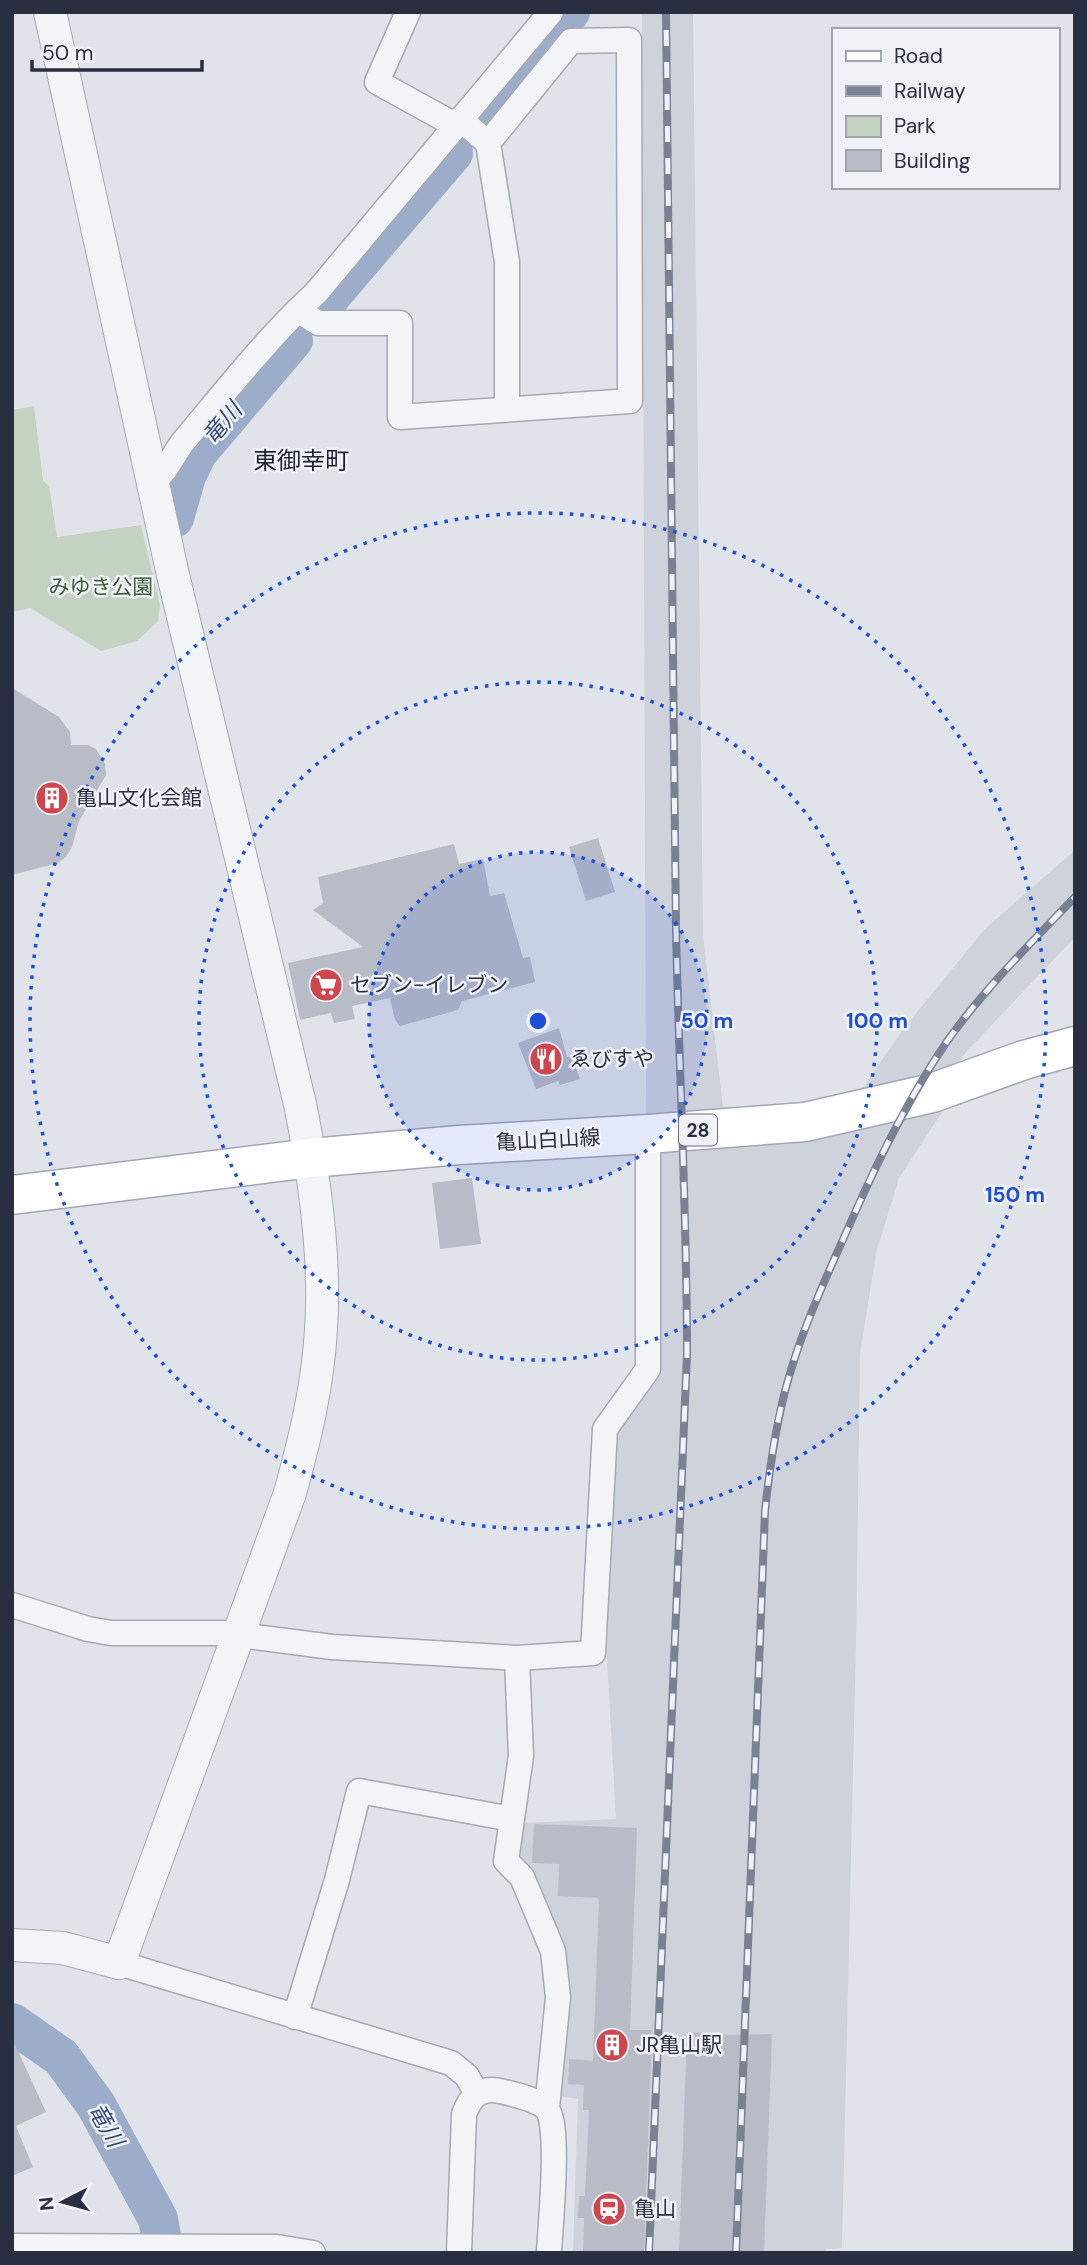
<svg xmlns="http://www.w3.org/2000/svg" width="1087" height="2265" viewBox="0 0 1087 2265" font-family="'DM Sans','Noto Sans JP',sans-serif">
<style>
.built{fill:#ced2db}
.green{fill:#c4d3c1}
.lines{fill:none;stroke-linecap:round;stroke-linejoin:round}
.river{stroke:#9badc9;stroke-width:40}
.building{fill:#b7bcc6}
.minor-casing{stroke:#a5a9b3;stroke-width:27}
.tertiary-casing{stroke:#a5a9b3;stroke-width:34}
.primary-casing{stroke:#a0a6b5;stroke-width:41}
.minor{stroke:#f3f4f7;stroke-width:24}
.tertiary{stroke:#f3f4f7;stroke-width:32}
.primary{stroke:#fff;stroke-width:38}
.rail-casing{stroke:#7a8193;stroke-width:8}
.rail{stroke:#f0f2f7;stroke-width:5;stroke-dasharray:16;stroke-linecap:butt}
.ring{fill:none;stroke:#1d4ed8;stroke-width:3.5;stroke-dasharray:3.5 7}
.labels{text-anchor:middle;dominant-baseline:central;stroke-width:5;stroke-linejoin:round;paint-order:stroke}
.shield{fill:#f0f2f7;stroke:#656a78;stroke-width:2}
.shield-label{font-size:19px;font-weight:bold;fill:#292f41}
.park-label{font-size:21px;fill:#3a5c36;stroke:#f0f2f7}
.poi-label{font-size:21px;fill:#292f41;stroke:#f0f2f7;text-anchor:start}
.street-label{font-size:21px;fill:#292f41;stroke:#f0f2f7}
.water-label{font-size:23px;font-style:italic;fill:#334a74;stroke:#f0f2f7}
.quarter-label{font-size:24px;fill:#1b2131;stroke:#f0f2f7}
.centre{fill:#1d4ed8;stroke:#f0f2f7;stroke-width:3.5}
.ring-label{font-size:21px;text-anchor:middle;font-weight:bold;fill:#1d4ed8;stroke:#f0f2f7;stroke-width:5;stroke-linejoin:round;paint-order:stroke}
</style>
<rect width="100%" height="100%" fill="#e0e3e9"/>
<path class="built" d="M 642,12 L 693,12 L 703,935 L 724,1116 L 646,1123 Z
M 1075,850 L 1075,937 L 967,1051 L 949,1076 L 860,1096 L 868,1080 L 904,1028 L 985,929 Z
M 944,1109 L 899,1178 L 876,1253 L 860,1354 L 856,1641 L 842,2248 L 826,2249 L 825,2253 L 573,2253 L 578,2099 L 559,2096 L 565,2016 L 518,1857 L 520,1823 L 616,1819 L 607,1658 L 612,1432 L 656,1376 L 658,1146 L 849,1130 Z"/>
<path class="green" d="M 34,406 L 43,481 L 49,486 L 57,537 L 141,525 L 160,605 L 158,621 L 137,641 L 101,651 L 30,608 L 12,612 L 12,410 Z"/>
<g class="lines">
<path class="river" d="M 481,120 L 570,12
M 329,298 L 453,153
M 174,518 L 186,476 L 197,453 L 293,340
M 12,2023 L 61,2057 L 96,2105 L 158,2219 L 164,2253"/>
</g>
<path class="building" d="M 12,688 L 59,717 L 70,732 L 71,745 L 88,745 L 96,749 L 105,764 L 106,775 L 79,821 L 72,847 L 66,857 L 58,863 L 12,875 Z
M 598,838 L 615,892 L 586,901 L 569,847 Z
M 454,844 L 459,864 L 483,859 L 490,896 L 504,893 L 523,958 L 530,957 L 535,982 L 462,1001 L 458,1010 L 400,1026 L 395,1020 L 390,998 L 352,1006 L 355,1019 L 334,1023 L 331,1013 L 300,1020 L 288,963 L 363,947 L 313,910 L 323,903 L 318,877 Z
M 559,1028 L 567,1057 L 572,1057 L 580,1079 L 560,1085 L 558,1081 L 536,1089 L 518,1043 Z
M 472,1178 L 481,1244 L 440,1249 L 432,1183 Z
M 534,1824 L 637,1828 L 630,2030 L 652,2030 L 644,2253 L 583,2253 L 584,2218 L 578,2218 L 579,2196 L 585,2196 L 589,2110 L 583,2110 L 584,2085 L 568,2084 L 569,2059 L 593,2061 L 599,1898 L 558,1896 L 559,1864 L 532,1863 Z
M 687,2032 L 723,2033 L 723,2035 L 772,2034 L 764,2253 L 679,2253 Z
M 12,2038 L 46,2112 L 16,2126 L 33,2167 L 12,2176 Z"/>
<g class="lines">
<defs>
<path id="minor" d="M 408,12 L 377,82 L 455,125
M 460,119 L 488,143 L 507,262 L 507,409
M 298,310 L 316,293 L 551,12
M 154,481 C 167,471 173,455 183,442 C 220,398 257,351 298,310 L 318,323 L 400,323 L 400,417 L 630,401 L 629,40 L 571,41 L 488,143
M 12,1605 L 88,1629 L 111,1633 L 224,1633 L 332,1647 L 517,1658 L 593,1653 L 605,1429 L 648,1369 L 648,1134
M 517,1658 L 521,1756 L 506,1861 L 522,1877 L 553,1951 L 558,1997 L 547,2108
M 119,1963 L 451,2063 L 467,2076 L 476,2093
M 295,2017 L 337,1880 L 359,1791 L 512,1819
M 12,2246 L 277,2247 L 313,2253
M 459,2253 L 464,2114 C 471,2096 480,2087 500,2091 C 513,2094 536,2099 546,2108 C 561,2120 550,2229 549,2253"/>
<path id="tertiary" d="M 12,1945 L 63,1948 L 119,1963 L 290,1493 C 305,1439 318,1385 321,1329 C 326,1257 314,1174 300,1104 L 173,575 L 50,12"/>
<path id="primary" d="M 12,1195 L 311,1158 L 459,1145 L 648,1134 L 805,1122 L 932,1093 L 1024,1060 L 1075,1046"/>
</defs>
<use href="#minor" class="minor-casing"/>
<use href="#tertiary" class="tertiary-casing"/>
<use href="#primary" class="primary-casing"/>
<use href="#minor" class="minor"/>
<use href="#tertiary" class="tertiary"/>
<use href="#primary" class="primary"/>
<defs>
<path id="rail" d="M 649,2253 L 687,1354 C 687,1213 679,1071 676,930 C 672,624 670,318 666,12
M 736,2253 L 765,1511 C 770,1464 777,1415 791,1370 C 807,1317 831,1267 853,1217 C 880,1156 910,1095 948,1040 C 985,988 1031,943 1075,897"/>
</defs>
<use href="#rail" class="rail-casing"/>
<use href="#rail" class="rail"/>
</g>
<circle cx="538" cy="1021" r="169" fill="#1d4ed8" fill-opacity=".12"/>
<g class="ring">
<circle cx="538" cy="1021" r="169"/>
<circle cx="538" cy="1021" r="339"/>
<circle cx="538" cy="1021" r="508"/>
</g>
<defs>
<symbol id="building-disc" viewBox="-11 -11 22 22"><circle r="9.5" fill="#ce464e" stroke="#f0f2f7"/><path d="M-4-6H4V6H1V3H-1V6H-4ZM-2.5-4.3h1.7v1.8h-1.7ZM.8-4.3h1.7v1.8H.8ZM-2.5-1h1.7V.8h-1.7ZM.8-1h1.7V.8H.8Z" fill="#fff"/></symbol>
<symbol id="supermarket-disc" viewBox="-11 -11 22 22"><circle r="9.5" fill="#ce464e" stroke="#f0f2f7"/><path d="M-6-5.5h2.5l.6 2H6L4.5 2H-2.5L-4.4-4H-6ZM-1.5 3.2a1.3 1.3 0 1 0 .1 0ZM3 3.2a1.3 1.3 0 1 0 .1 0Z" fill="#fff"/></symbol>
<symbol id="restaurant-disc" viewBox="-11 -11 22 22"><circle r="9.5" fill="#ce464e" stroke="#f0f2f7"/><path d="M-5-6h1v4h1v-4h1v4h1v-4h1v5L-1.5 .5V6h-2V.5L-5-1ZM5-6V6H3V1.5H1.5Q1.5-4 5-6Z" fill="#fff"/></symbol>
<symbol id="station-disc" viewBox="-11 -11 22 22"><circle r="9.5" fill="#ce464e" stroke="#f0f2f7"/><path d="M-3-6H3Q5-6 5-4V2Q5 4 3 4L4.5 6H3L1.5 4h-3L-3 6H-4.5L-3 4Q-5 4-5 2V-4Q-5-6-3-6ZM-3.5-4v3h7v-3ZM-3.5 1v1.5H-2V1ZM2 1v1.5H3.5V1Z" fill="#fff"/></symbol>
</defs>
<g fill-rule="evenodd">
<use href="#building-disc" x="33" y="779" width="38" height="38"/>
<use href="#supermarket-disc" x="307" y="966" width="38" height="38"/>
<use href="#restaurant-disc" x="527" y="1040" width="38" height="38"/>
<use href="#building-disc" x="593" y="2026" width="38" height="38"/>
<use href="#station-disc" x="590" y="2190" width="38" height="38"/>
</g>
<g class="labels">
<rect class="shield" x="679" y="1114.5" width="38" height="31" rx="5"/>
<g class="shield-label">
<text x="698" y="1130">28</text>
</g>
<g class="park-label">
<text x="101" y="587">みゆき公園</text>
</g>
<g class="poi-label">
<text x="76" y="798">亀山文化会館</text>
<text x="350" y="985">セブン-イレブン</text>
<text x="570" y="1059">ゑびすや</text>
<text x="636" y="2045">JR亀山駅</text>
<text x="634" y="2209">亀山</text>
</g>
<g class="street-label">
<text transform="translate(548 1140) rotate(-3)">亀山白山線</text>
</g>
<g class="water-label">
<text transform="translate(222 423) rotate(-50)">竜川</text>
<text transform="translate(106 2125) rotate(60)">竜川</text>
</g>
<g class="quarter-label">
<text x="301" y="460">東御幸町</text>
</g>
</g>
<circle cx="538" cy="1021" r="10" class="centre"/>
<g class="ring-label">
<text x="707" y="1028">50 m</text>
<text x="877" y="1028">100 m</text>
<text x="1015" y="1202">150 m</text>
</g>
<rect width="1087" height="2265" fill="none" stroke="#292f41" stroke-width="28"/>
<rect x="832" y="28" width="228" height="161" fill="#f0f2f7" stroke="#a0a4ae" stroke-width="2"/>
<rect x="846" y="51" width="35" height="10" fill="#ffffff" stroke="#a0a4ae" stroke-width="2"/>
<text x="894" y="63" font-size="21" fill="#292f41">Road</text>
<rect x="846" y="86" width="35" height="10" fill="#7a8193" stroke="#a0a4ae" stroke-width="2"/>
<text x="894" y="98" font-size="21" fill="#292f41">Railway</text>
<rect x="846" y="116" width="35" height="21" fill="#c4d3c1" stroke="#a0a4ae" stroke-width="2"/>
<text x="894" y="133" font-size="21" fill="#292f41">Park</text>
<rect x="846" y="150" width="35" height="21" fill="#b7bcc6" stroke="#a0a4ae" stroke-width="2"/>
<text x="894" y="168" font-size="21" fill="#292f41">Building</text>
<g transform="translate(63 2202) rotate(264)" stroke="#f0f2f7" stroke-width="5" paint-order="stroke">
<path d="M0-5L12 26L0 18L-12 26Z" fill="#292f41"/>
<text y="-10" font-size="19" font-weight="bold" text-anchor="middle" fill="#292f41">N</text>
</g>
<path d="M32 60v10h170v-10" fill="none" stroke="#292f41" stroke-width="3.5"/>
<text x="42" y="60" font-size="21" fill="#292f41" stroke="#f0f2f7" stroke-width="5" paint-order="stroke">50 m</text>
</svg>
